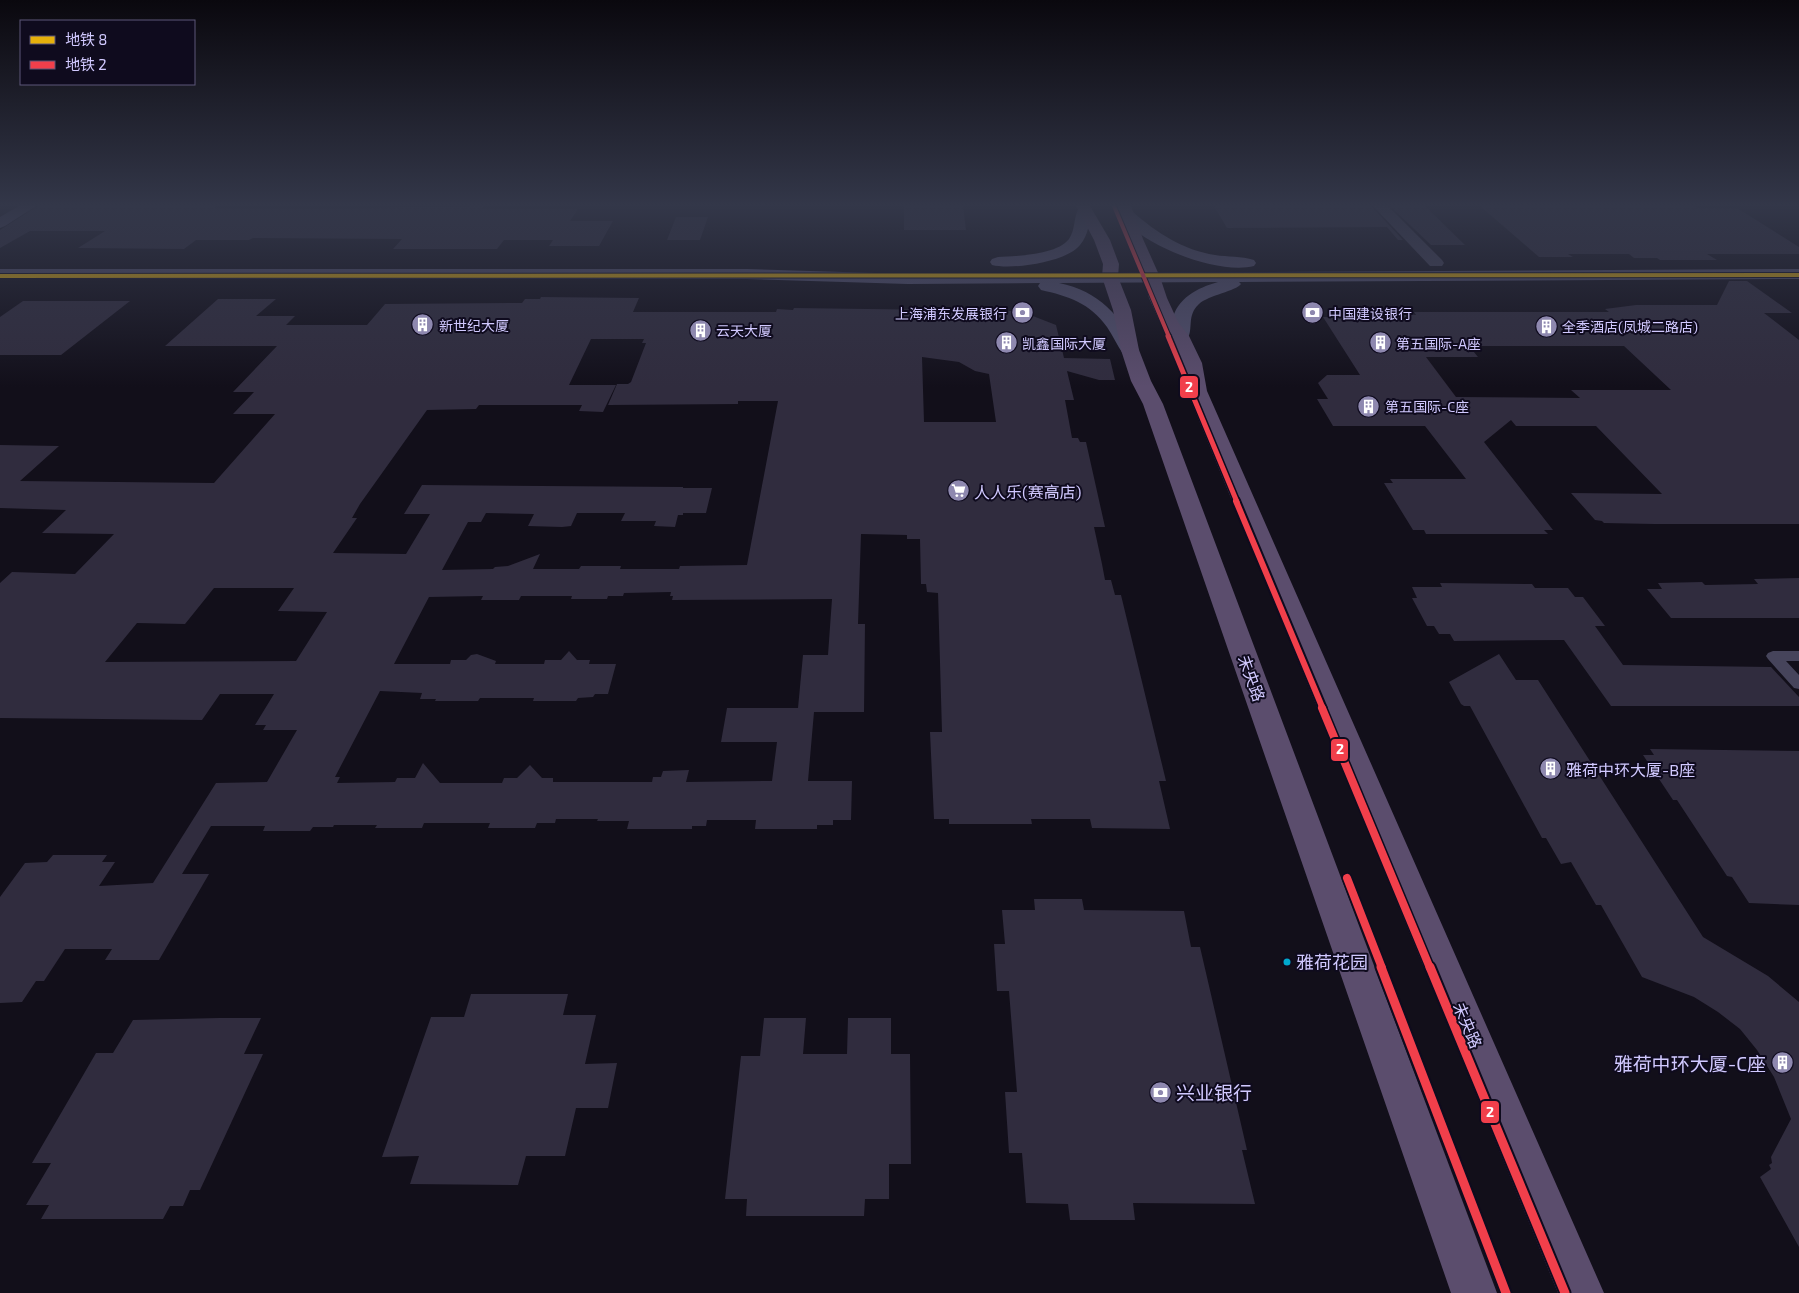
<svg xmlns="http://www.w3.org/2000/svg" width="1799" height="1293" viewBox="0 0 1799 1293" font-family="'Exo 2','Noto Sans SC',sans-serif">
<style>
.building{fill:#302c3e;fill-rule:evenodd}
.lines{fill:none;stroke-linecap:round;stroke-linejoin:round}
.lane{fill:#46445b;fill-rule:evenodd}
.street{fill:#46445b;fill-rule:evenodd}
.secondary{fill:#53506e;fill-rule:evenodd}
.primary{fill:#5b4d6d;fill-rule:evenodd}
.metro-1-casing{stroke:#0f0b1e;stroke-width:6}
.metro-2-far4-casing{stroke:#0f0b1e;stroke-width:6}
.metro-2-far3-casing{stroke:#0f0b1e;stroke-width:8}
.metro-2-far2-casing{stroke:#0f0b1e;stroke-width:10}
.metro-2-far1-casing{stroke:#0f0b1e;stroke-width:11}
.metro-2-casing{stroke:#0f0b1e;stroke-width:13}
.metro-1{stroke:#e6b10b;stroke-width:4}
.metro-2-far4{stroke:#f13f4b;stroke-width:4}
.metro-2-far3{stroke:#f13f4b;stroke-width:5}
.metro-2-far2{stroke:#f13f4b;stroke-width:6}
.metro-2-far1{stroke:#f13f4b;stroke-width:8}
.metro-2{stroke:#f13f4b;stroke-width:9}
.bus-dot{fill:#00a9ce;stroke:#0f0b1e;stroke-width:2}
.labels{text-anchor:middle;dominant-baseline:central;stroke-width:4;stroke-linejoin:round;paint-order:stroke}
.far-poi-label{font-size:14px;fill:#d1c9ff;stroke:#0f0b1e;text-anchor:start}
.poi-label{font-size:16px;fill:#d1c9ff;stroke:#0f0b1e;text-anchor:start}
.street-label{font-size:16px;fill:#d1c9ff;stroke:#0f0b1e}
.near-bus-label{font-size:18px;fill:#d1c9ff;stroke:#0f0b1e;text-anchor:start}
.near-poi-label{font-size:19px;fill:#d1c9ff;stroke:#0f0b1e;text-anchor:end}
.line-badge{stroke:#0f0b1e;stroke-width:2}
.badge-label{font-size:14px;text-anchor:middle;font-weight:bold;fill:#fff}
</style>
<rect width="100%" height="100%" fill="#120f1a"/>
<path class="building" d="M 38,206 L 217,206 L 214,208 L 316,209 L 484,206 L 482,209 L 578,209 L 570,221 L 613,221 L 599,246 L 549,246 L 553,240 L 504,240 L 497,249 L 393,249 L 402,239 L 253,238 L 249,240 L 196,240 L 184,249 L 78,248 L 105,231 L 30,231 L 0,248 L 0,230 Z
M 904,206 L 963,206 L 966,230 L 904,230 Z
M 1214,206 L 1371,206 L 1403,240 L 1398,240 L 1387,227 L 1227,228 Z
M 1390,206 L 1425,206 L 1465,245 L 1431,245 Z
M 1480,206 L 1694,206 L 1698,208 L 1737,208 L 1799,247 L 1799,254 L 1707,254 L 1717,260 L 1660,260 L 1657,258 L 1634,258 L 1629,254 L 1568,254 L 1573,257 L 1539,257 Z
M 676,217 L 708,217 L 700,240 L 667,240 Z
M 1729,281 L 1747,281 L 1792,313 L 1764,313 L 1799,340 L 1799,524 L 1654,524 L 1604,523 L 1602,521 L 1595,520 L 1571,493 L 1662,494 L 1596,426 L 1516,426 L 1511,420 L 1484,442 L 1553,530 L 1544,530 L 1548,534 L 1426,534 L 1424,530 L 1413,530 L 1384,483 L 1393,483 L 1390,479 L 1466,479 L 1425,426 L 1333,426 L 1317,399 L 1328,399 L 1318,383 L 1327,375 L 1360,375 L 1323,317 L 1397,318 L 1392,312 L 1416,315 L 1414,312 L 1609,312 L 1605,309 L 1636,305 L 1717,305 ZM 1469,346 L 1624,346 L 1671,390 L 1571,390 L 1580,398 L 1456,397 L 1426,357 L 1478,357 Z
M 541,297 L 639,298 L 633,312 L 776,312 L 777,309 L 793,310 L 794,308 L 1020,311 L 1056,325 L 1064,358 L 1110,359 L 1115,380 L 1099,380 L 1067,371 L 1074,400 L 1065,400 L 1072,438 L 1078,438 L 1080,442 L 1086,442 L 1105,527 L 1094,527 L 1102,564 L 1105,580 L 1111,580 L 1115,595 L 1121,595 L 1166,781 L 1159,781 L 1170,829 L 1092,828 L 1090,819 L 1031,819 L 1032,824 L 949,824 L 949,819 L 934,819 L 930,732 L 942,732 L 938,593 L 927,592 L 926,584 L 921,584 L 920,539 L 907,539 L 907,535 L 861,534 L 858,624 L 865,624 L 864,712 L 814,712 L 808,781 L 852,781 L 851,820 L 833,820 L 833,825 L 817,825 L 817,829 L 755,829 L 756,820 L 707,820 L 706,826 L 692,826 L 692,829 L 627,829 L 629,821 L 597,821 L 598,819 L 556,819 L 555,823 L 537,823 L 535,828 L 488,828 L 490,823 L 424,823 L 422,828 L 375,828 L 377,825 L 334,825 L 333,827 L 313,827 L 310,831 L 263,831 L 265,826 L 211,826 L 182,874 L 209,874 L 159,960 L 105,960 L 112,949 L 65,949 L 44,981 L 36,981 L 22,1002 L 0,1003 L 0,897 L 25,863 L 47,862 L 53,855 L 107,855 L 102,862 L 115,862 L 99,886 L 153,883 L 216,783 L 267,782 L 297,730 L 263,730 L 266,725 L 255,725 L 274,694 L 220,694 L 202,720 L 0,718 L 0,583 L 12,572 L 75,574 L 114,534 L 42,533 L 66,510 L 0,508 L 0,445 L 59,446 L 20,481 L 214,483 L 275,414 L 233,414 L 254,392 L 233,392 L 277,346 L 165,346 L 218,299 L 276,299 L 256,316 L 295,316 L 286,325 L 367,325 L 385,304 L 522,303 L 525,299 L 540,299 ZM 591,339 L 644,339 L 642,343 L 646,343 L 631,382 L 628,384 L 617,384 L 608,405 L 738,404 L 738,401 L 778,401 L 747,565 L 680,566 L 679,569 L 620,569 L 621,566 L 581,566 L 579,569 L 533,569 L 540,554 L 508,566 L 495,567 L 493,569 L 442,570 L 468,522 L 481,522 L 486,513 L 534,514 L 528,526 L 562,527 L 571,526 L 577,513 L 625,513 L 621,521 L 656,521 L 654,526 L 675,527 L 678,515 L 683,515 L 683,513 L 706,513 L 712,488 L 683,488 L 683,487 L 422,485 L 404,514 L 430,514 L 406,554 L 333,553 L 357,518 L 352,518 L 360,504 L 427,410 L 476,409 L 479,405 L 582,405 L 579,411 L 603,412 L 616,385 L 569,385 ZM 922,357 L 959,362 L 975,371 L 989,374 L 996,422 L 924,422 ZM 214,588 L 294,588 L 278,611 L 327,612 L 296,661 L 105,662 L 137,623 L 185,624 ZM 671,592 L 670,596 L 673,596 L 672,600 L 832,599 L 828,655 L 803,655 L 798,708 L 727,708 L 721,742 L 777,742 L 772,781 L 686,782 L 689,770 L 663,771 L 661,777 L 653,777 L 652,782 L 553,782 L 553,778 L 542,778 L 530,765 L 517,778 L 504,778 L 502,783 L 440,783 L 423,763 L 415,778 L 397,778 L 395,782 L 337,783 L 340,777 L 335,777 L 380,691 L 422,693 L 420,699 L 436,699 L 435,701 L 478,701 L 480,698 L 534,698 L 533,701 L 576,701 L 578,698 L 593,697 L 595,694 L 608,694 L 616,664 L 589,664 L 590,660 L 577,660 L 569,651 L 561,660 L 545,660 L 544,664 L 495,664 L 496,661 L 477,654 L 471,655 L 466,660 L 451,660 L 450,664 L 394,664 L 429,597 L 483,596 L 481,600 L 519,600 L 521,596 L 572,596 L 571,599 L 607,599 L 608,596 L 623,596 L 624,593 Z
M 23,301 L 130,301 L 61,355 L 0,355 L 0,317 Z
M 1799,578 L 1799,618 L 1671,618 L 1647,589 L 1662,589 L 1658,583 L 1702,582 L 1705,585 L 1758,584 L 1754,579 Z
M 1440,583 L 1532,584 L 1535,588 L 1568,588 L 1575,597 L 1583,597 L 1605,626 L 1595,626 L 1623,665 L 1771,667 L 1799,697 L 1799,706 L 1611,706 L 1564,640 L 1454,641 L 1450,634 L 1439,634 L 1434,626 L 1427,626 L 1412,598 L 1417,598 L 1412,587 L 1442,587 Z
M 1499,654 L 1516,680 L 1538,680 L 1703,937 L 1768,976 L 1799,1002 L 1799,1247 L 1760,1177 L 1771,1169 L 1769,1165 L 1772,1163 L 1771,1157 L 1791,1119 L 1774,1077 L 1757,1050 L 1740,1029 L 1718,1012 L 1694,997 L 1642,977 L 1601,905 L 1596,905 L 1571,862 L 1561,864 L 1546,838 L 1542,838 L 1470,706 L 1464,706 L 1461,704 L 1449,682 Z
M 1650,749 L 1799,751 L 1799,905 L 1749,903 L 1732,877 L 1727,876 L 1677,800 L 1673,800 L 1643,755 L 1654,755 Z
M 1034,899 L 1082,899 L 1084,910 L 1184,911 L 1191,947 L 1200,947 L 1247,1150 L 1242,1150 L 1255,1204 L 1133,1203 L 1135,1220 L 1070,1220 L 1068,1204 L 1026,1203 L 1022,1153 L 1009,1153 L 1005,1092 L 1017,1092 L 1009,991 L 997,991 L 994,944 L 1005,944 L 1002,910 L 1035,910 Z
M 471,994 L 568,994 L 563,1015 L 596,1015 L 585,1064 L 617,1063 L 608,1108 L 576,1108 L 565,1156 L 526,1156 L 518,1185 L 410,1184 L 419,1156 L 382,1157 L 431,1017 L 464,1017 Z
M 219,1018 L 261,1018 L 244,1054 L 263,1054 L 200,1190 L 190,1190 L 183,1206 L 170,1206 L 163,1219 L 41,1219 L 49,1205 L 26,1205 L 51,1163 L 32,1163 L 96,1053 L 113,1053 L 133,1020 Z
M 764,1018 L 806,1018 L 803,1054 L 847,1054 L 848,1018 L 891,1018 L 891,1054 L 910,1054 L 911,1164 L 889,1164 L 889,1199 L 865,1199 L 864,1216 L 746,1216 L 747,1199 L 725,1199 L 741,1056 L 760,1056 Z"/>
<g class="lines">
<path class="lane" d="M 1773,651 L 1799,651 L 1799,661 L 1786,661 L 1799,675 L 1799,689 L 1794,688 L 1768,659 L 1766,656 L 1768,653 Z"/>
<path class="street" d="M 1373,206 L 1388,206 L 1442,260 L 1444,263 L 1442,266 L 1430,266 Z"/>
<path class="secondary" d="M 19,206 L 36,206 L 5,226 L 0,228 L 0,217 Z
M 1080,206 L 1089,206 L 1092,209 C 1089,221 1089,235 1080,245 C 1067,262 1012,270 992,265 L 990,262 L 992,259 L 998,257 C 1016,256 1057,255 1069,239 C 1076,229 1073,216 1080,206 Z
M 1128,210 L 1133,212 C 1157,233 1183,250 1215,255 C 1228,257 1241,256 1254,260 L 1256,263 L 1254,266 C 1218,275 1142,246 1120,215 L 1123,212 Z
M 0,269 L 747,269 L 908,274 L 1799,269 L 1799,279 L 1239,282 L 1241,284 C 1236,291 1209,295 1199,304 C 1186,316 1194,329 1187,340 L 1180,342 L 1173,340 C 1170,334 1170,327 1172,321 C 1177,298 1197,288 1218,282 L 1059,283 C 1099,291 1120,316 1139,350 L 1137,354 L 1130,356 L 1123,354 C 1117,345 1113,336 1107,327 C 1090,303 1068,296 1041,290 L 1038,286 L 1040,283 L 908,284 L 747,279 L 0,279 Z"/>
<path class="primary" d="M 1076,206 L 1090,206 L 1110,240 L 1119,264 L 1118,277 L 1131,310 L 1139,350 L 1151,381 L 1163,404 L 1497,1293 L 1451,1293 L 1143,404 L 1131,381 L 1121,350 L 1113,310 L 1102,277 L 1103,264 L 1094,240 Z
M 1117,206 L 1131,206 L 1143,239 L 1160,277 L 1167,298 L 1178,322 L 1189,336 L 1202,363 L 1207,391 L 1604,1293 L 1558,1293 L 1187,391 L 1182,363 L 1171,337 L 1161,324 L 1149,298 L 1144,277 L 1127,239 Z"/>
<defs>
<path id="metro-1" d="M 0,276 L 1799,275"/>
<path id="metro-2-far4" d="M 1114,206 L 1169,337"/>
<path id="metro-2-far3" d="M 1168,336 L 1237,502"/>
<path id="metro-2-far2" d="M 1236,501 L 1323,709"/>
<path id="metro-2-far1" d="M 1322,708 L 1430,968
M 1347,878 L 1382,968"/>
<path id="metro-2" d="M 1381,967 L 1506,1293
M 1430,967 L 1565,1293"/>
</defs>
<use href="#metro-1" class="metro-1-casing"/>
<use href="#metro-2-far4" class="metro-2-far4-casing"/>
<use href="#metro-2-far3" class="metro-2-far3-casing"/>
<use href="#metro-2-far2" class="metro-2-far2-casing"/>
<use href="#metro-2-far1" class="metro-2-far1-casing"/>
<use href="#metro-2" class="metro-2-casing"/>
<use href="#metro-1" class="metro-1"/>
<use href="#metro-2-far4" class="metro-2-far4"/>
<use href="#metro-2-far3" class="metro-2-far3"/>
<use href="#metro-2-far2" class="metro-2-far2"/>
<use href="#metro-2-far1" class="metro-2-far1"/>
<use href="#metro-2" class="metro-2"/>
</g>
<linearGradient id="sky" x2="0" y2="1"><stop stop-color="#0a080e"/><stop offset="0.53" stop-color="#333749"/><stop offset="1" stop-color="#333749" stop-opacity="0"/></linearGradient>
<rect width="1799" height="387" fill="url(#sky)"/>
<defs>
<symbol id="bank-disc" viewBox="-11 -11 22 22"><circle r="9.5" fill="#8e88af" stroke="#0f0b1e"/><path d="M-6-4H6V4H-6ZM0-2.3a2.3 2.3 0 1 0 0 4.6a2.3 2.3 0 1 0 0-4.6Z" fill="#fff"/></symbol>
<symbol id="building-disc" viewBox="-11 -11 22 22"><circle r="9.5" fill="#8e88af" stroke="#0f0b1e"/><path d="M-4-6H4V6H1V3H-1V6H-4ZM-2.5-4.3h1.7v1.8h-1.7ZM.8-4.3h1.7v1.8H.8ZM-2.5-1h1.7V.8h-1.7ZM.8-1h1.7V.8H.8Z" fill="#fff"/></symbol>
<symbol id="supermarket-disc" viewBox="-11 -11 22 22"><circle r="9.5" fill="#8e88af" stroke="#0f0b1e"/><path d="M-6-5.5h2.5l.6 2H6L4.5 2H-2.5L-4.4-4H-6ZM-1.5 3.2a1.3 1.3 0 1 0 .1 0ZM3 3.2a1.3 1.3 0 1 0 .1 0Z" fill="#fff"/></symbol>
</defs>
<g fill-rule="evenodd">
<use href="#bank-disc" x="1010" y="300" width="25" height="25"/>
<use href="#bank-disc" x="1300" y="300" width="25" height="25"/>
<use href="#building-disc" x="410" y="312" width="25" height="25"/>
<use href="#building-disc" x="1534" y="314" width="25" height="25"/>
<use href="#building-disc" x="688" y="318" width="25" height="25"/>
<use href="#building-disc" x="994" y="330" width="25" height="25"/>
<use href="#building-disc" x="1368" y="330" width="25" height="25"/>
<use href="#building-disc" x="1356" y="394" width="25" height="25"/>
<use href="#supermarket-disc" x="946" y="478" width="25" height="25"/>
<use href="#building-disc" x="1538" y="756" width="25" height="25"/>
<use href="#building-disc" x="1770" y="1050" width="25" height="25"/>
<use href="#bank-disc" x="1148" y="1080" width="25" height="25"/>
</g>
<circle class="bus-dot" cx="1287" cy="962" r="4.5"/>
<g class="labels">
<g class="far-poi-label">
<text x="1007" y="313" text-anchor="end">上海浦东发展银行</text>
<text x="1328" y="313">中国建设银行</text>
<text x="439" y="325">新世纪大厦</text>
<text x="1562" y="326">全季酒店(凤城二路店)</text>
<text x="716" y="330">云天大厦</text>
<text x="1022" y="343">凯鑫国际大厦</text>
<text x="1396" y="343">第五国际-A座</text>
<text x="1385" y="406">第五国际-C座</text>
</g>
<g class="poi-label">
<text x="974" y="491">人人乐(赛高店)</text>
<text x="1566" y="769">雅荷中环大厦-B座</text>
</g>
<g class="street-label">
<text transform="translate(1252 678) rotate(70)">未央路</text>
<text transform="translate(1468 1025) rotate(67)">未央路</text>
</g>
<g class="near-bus-label">
<text x="1296" y="962">雅荷花园</text>
</g>
<g class="near-poi-label">
<text x="1766" y="1063">雅荷中环大厦-C座</text>
<text x="1176" y="1092" text-anchor="start">兴业银行</text>
</g>
</g>
<g class="line-badge">
<rect x="1179" y="375" width="20" height="24" rx="5" fill="#f13f4b"/>
<rect x="1330" y="738" width="19" height="24" rx="5" fill="#f13f4b"/>
<rect x="1480" y="1100" width="20" height="24" rx="5" fill="#f13f4b"/>
</g>
<g class="badge-label">
<text x="1189" y="392">2</text>
<text x="1340" y="754">2</text>
<text x="1490" y="1117">2</text>
</g>
<rect x="20" y="20" width="175" height="65" fill="#0f0b1e" stroke="#5d5778"/>
<rect x="30" y="36" width="25" height="8" fill="#e6b10b" stroke="#5d5778"/>
<text x="65" y="45" font-size="15" fill="#d1c9ff">地铁 8</text>
<rect x="30" y="61" width="25" height="8" fill="#f13f4b" stroke="#5d5778"/>
<text x="65" y="70" font-size="15" fill="#d1c9ff">地铁 2</text>
</svg>
